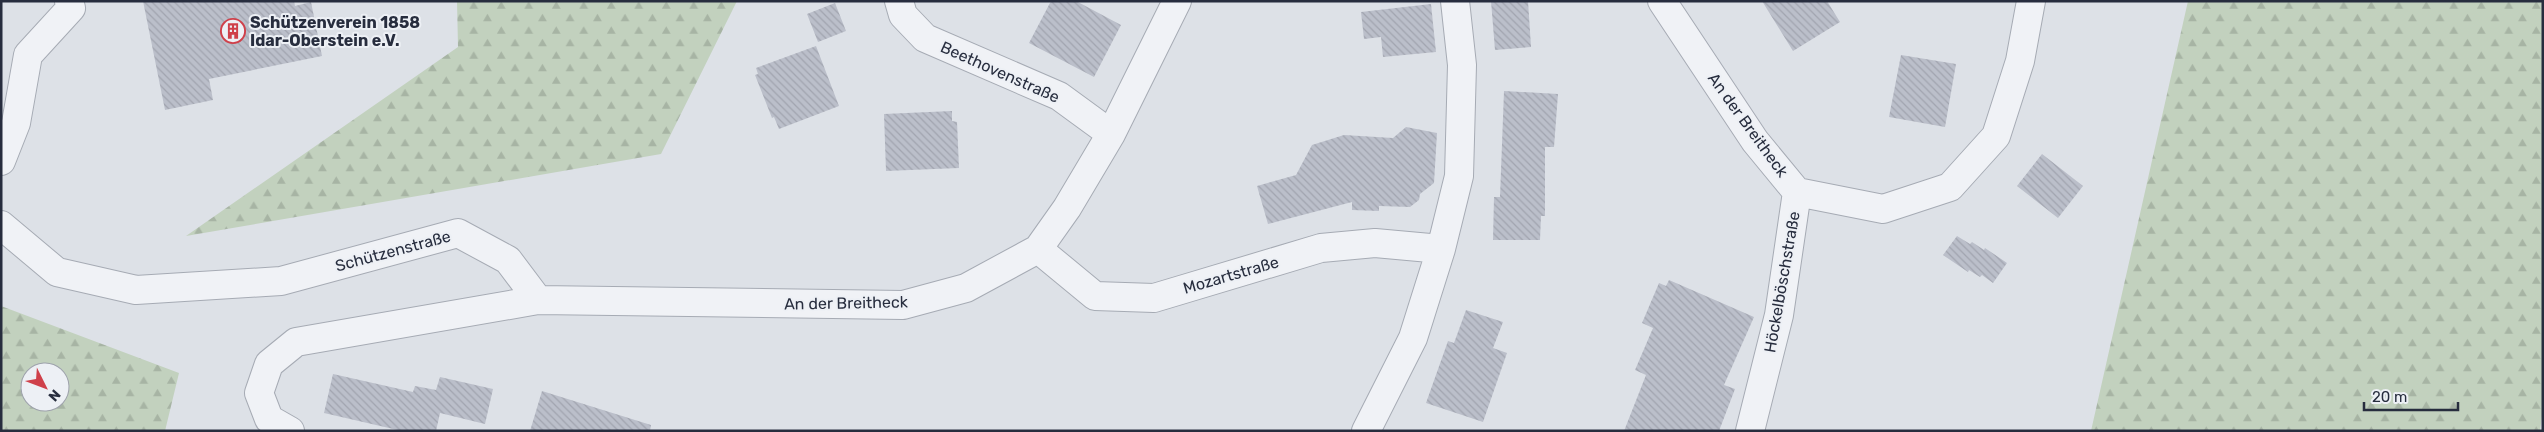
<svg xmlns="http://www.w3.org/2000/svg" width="2544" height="432" viewBox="0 0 2544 432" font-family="Rubik,sans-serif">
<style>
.forest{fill:url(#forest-firs);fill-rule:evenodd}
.building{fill:url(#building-back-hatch)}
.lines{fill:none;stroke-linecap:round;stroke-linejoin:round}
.street-casing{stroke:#a6abb4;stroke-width:30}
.street{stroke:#f0f2f6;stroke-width:28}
.labels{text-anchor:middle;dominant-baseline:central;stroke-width:4;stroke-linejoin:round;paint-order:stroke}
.poi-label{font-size:16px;font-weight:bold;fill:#272d3e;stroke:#edf0f5;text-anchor:start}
.street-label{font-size:16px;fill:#272d3e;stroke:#edf0f5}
</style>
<defs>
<pattern id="forest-firs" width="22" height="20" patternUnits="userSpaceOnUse" patternTransform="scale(1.25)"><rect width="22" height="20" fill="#c2d1be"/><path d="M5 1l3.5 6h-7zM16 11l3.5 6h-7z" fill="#a7b4a4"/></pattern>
<pattern id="building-back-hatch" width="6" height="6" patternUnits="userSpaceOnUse" patternTransform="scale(1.25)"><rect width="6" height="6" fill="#bbbfca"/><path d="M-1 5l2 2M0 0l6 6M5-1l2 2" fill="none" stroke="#a1a4af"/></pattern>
</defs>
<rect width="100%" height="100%" fill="#dde1e7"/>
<path class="forest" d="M 457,1 L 737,1 L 661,154 L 186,236 L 458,47 Z
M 2188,1 L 2543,1 L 2543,409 L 2540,431 L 2091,431 Z
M 1,306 L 179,373 L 165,431 L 1,431 ZM 30,372 L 60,372 L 60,402 L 30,402 Z"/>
<path class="building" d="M 143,1 L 294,1 L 295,6 L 311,2 L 322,56 L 209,79 L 213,100 L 165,110 Z
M 1051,1 L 1076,1 L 1121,25 L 1094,77 L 1029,43 Z
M 1491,1 L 1528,1 L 1531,47 L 1495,50 Z
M 1762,1 L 1827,1 L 1840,22 L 1793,51 Z
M 835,3 L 846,31 L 818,42 L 807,14 Z
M 1431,4 L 1436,52 L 1383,57 L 1381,37 L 1364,39 L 1361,12 Z
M 816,46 L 839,106 L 779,129 L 774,117 L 772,118 L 755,75 L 758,74 L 756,68 Z
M 1901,55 L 1956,64 L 1945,127 L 1889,117 Z
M 1504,91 L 1558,94 L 1554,147 L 1545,147 L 1545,216 L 1541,216 L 1540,240 L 1493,240 L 1494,197 L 1500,197 Z
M 952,111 L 952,121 L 957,122 L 959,168 L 886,171 L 884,114 Z
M 1406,127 L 1437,133 L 1434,183 L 1420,194 L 1419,200 L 1410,207 L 1379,206 L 1379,211 L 1352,210 L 1352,202 L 1268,224 L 1257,186 L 1296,175 L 1312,145 L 1344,135 L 1393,138 Z
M 2042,154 L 2083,186 L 2058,218 L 2017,186 Z
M 1957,236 L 1970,244 L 1972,242 L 1984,250 L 1985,248 L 2007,263 L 1993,283 L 1982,275 L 1980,277 L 1969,270 L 1968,272 L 1943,255 Z
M 1669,280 L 1754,317 L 1724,385 L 1735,389 L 1719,431 L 1624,431 L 1646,375 L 1635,370 L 1653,328 L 1642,323 L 1659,283 L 1666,286 Z
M 1466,310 L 1503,322 L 1493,348 L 1507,353 L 1483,422 L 1426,403 L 1448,341 L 1454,343 Z
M 333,374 L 413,392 L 415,386 L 436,390 L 440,377 L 493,389 L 485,424 L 440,413 L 436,431 L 402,431 L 324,413 Z
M 542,391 L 651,425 L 650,431 L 530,431 Z"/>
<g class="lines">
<defs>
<path id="street" d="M 899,1 L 903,15 L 925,38 L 1059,96 L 1111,134
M 1662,1 L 1755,141 L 1797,192 L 1883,209 L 1950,187 L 1996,136 L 2020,61 L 2031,1
M 1,161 L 16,123 L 28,55 L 71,8 L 69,1
M 1,225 L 57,272 L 136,290 L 281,281 L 458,233 L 508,260 L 538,300
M 1038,249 L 1095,296 L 1154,298 L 1321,248 L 1375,243 L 1441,249
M 290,431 L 269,419 L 259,393 L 269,364 L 296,342 L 538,300 L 903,305 L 966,288 L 1038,249 L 1067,208 L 1111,134 L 1177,1
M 1366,431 L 1413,338 L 1441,249 L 1459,176 L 1462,65 L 1455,1
M 1750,431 L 1779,315 L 1797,192"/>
</defs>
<use href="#street" class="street-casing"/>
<use href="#street" class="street"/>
</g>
<defs>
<symbol id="building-ring" viewBox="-11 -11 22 22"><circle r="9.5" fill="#edf0f5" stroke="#cf404a" stroke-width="1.5"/><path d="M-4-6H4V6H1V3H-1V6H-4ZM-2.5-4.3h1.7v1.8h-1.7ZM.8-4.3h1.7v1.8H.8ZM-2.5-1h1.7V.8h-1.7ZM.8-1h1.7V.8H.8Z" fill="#cf404a"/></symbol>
</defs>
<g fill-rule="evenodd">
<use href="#building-ring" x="219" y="17" width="28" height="28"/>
</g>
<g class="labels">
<g class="poi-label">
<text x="250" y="22">Schützenverein 1858<tspan x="250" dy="18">Idar-Oberstein e.V.</tspan></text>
</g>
<g class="street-label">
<text transform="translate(1000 72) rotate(24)">Beethovenstraße</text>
<text transform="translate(1748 125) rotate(54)">An der Breitheck</text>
<text transform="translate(393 251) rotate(-15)">Schützenstraße</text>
<text transform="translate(1231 275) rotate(-16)">Mozartstraße</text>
<text transform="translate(1782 282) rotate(-80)">Höckelböschstraße</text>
<text transform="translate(846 303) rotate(-1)">An der Breitheck</text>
</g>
</g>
<rect width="2544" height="432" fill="none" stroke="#272d3e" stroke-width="5"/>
<g transform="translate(45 387) rotate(132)"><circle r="24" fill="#edf0f5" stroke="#9ea2ac"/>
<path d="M0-4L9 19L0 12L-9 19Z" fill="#cf404a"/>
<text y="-8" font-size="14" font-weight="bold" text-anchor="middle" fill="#272d3e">N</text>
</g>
<path d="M2364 402v8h94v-8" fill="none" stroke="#272d3e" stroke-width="2.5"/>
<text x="2372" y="402" font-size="15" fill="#272d3e" stroke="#edf0f5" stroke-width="4" paint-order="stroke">20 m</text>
</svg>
